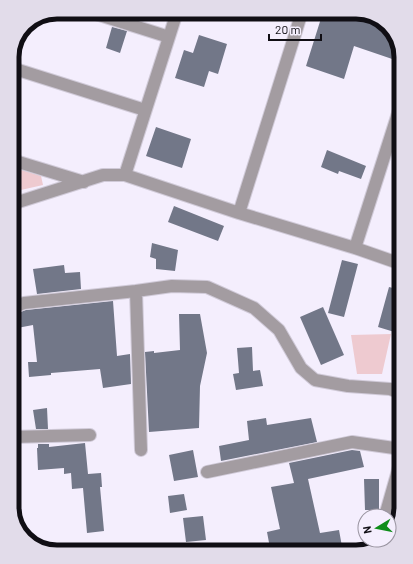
<svg xmlns="http://www.w3.org/2000/svg" width="413" height="564" viewBox="0 0 413 564" font-family="Barlow,sans-serif">
<style>
.green{fill:#eecad0}
.building{fill:#727788}
.lines{fill:none;stroke-linecap:round;stroke-linejoin:round}
.street-casing{stroke:#d0cad8;stroke-width:14}
.street{stroke:#a39ca1;stroke-width:12}
.rim{fill:none;stroke:#100e14;stroke-width:5}
</style>
<rect width="100%" height="100%" fill="#f4eefd"/>
<path class="green" d="M 12,167 L 41,176 L 43,185 L 12,192 Z
M 391,334 L 382,374 L 357,374 L 351,335 Z"/>
<path class="building" d="M 323,12 L 353,12 L 383,22 L 395,34 L 401,56 L 401,62 L 354,46 L 344,79 L 306,66 Z
M 112,27 L 127,31 L 120,53 L 106,48 Z
M 199,35 L 227,44 L 218,74 L 209,71 L 204,87 L 175,78 L 184,50 L 193,53 Z
M 156,127 L 191,139 L 182,168 L 146,156 Z
M 327,150 L 366,166 L 361,179 L 339,171 L 338,174 L 321,167 Z
M 174,206 L 224,226 L 218,241 L 168,222 Z
M 152,243 L 178,250 L 175,271 L 156,269 L 156,259 L 150,257 Z
M 342,260 L 358,264 L 344,317 L 328,313 Z
M 64,265 L 65,273 L 80,272 L 81,289 L 37,294 L 33,269 Z
M 389,287 L 401,290 L 401,334 L 378,327 Z
M 113,301 L 117,356 L 130,354 L 131,384 L 103,388 L 100,369 L 51,373 L 51,375 L 29,377 L 28,362 L 37,362 L 33,325 L 12,329 L 12,315 L 26,310 Z
M 323,307 L 344,355 L 321,365 L 300,317 Z
M 179,314 L 200,314 L 207,353 L 200,386 L 199,428 L 149,432 L 145,352 L 154,351 L 154,353 L 180,350 Z
M 252,347 L 253,371 L 260,370 L 263,386 L 236,390 L 233,374 L 239,373 L 237,348 Z
M 47,408 L 48,429 L 36,429 L 33,410 Z
M 266,418 L 267,425 L 311,418 L 317,442 L 221,461 L 219,446 L 249,440 L 247,421 Z
M 85,443 L 88,474 L 101,473 L 102,487 L 100,487 L 104,531 L 87,533 L 83,488 L 72,489 L 71,473 L 64,474 L 64,468 L 38,470 L 37,448 L 38,448 L 38,444 L 49,444 L 49,447 Z
M 193,450 L 198,477 L 174,481 L 169,455 Z
M 352,450 L 360,451 L 364,467 L 308,479 L 320,533 L 339,530 L 343,552 L 289,552 L 288,544 L 270,548 L 267,532 L 280,529 L 271,487 L 294,483 L 289,463 Z
M 364,479 L 379,479 L 379,510 L 365,510 Z
M 184,494 L 187,510 L 170,513 L 168,496 Z
M 203,516 L 206,540 L 186,542 L 183,518 Z"/>
<g class="lines">
<defs>
<path id="street" d="M 90,12 L 169,37
M 12,68 L 145,110
M 12,160 L 84,182
M 125,175 L 177,12
M 12,204 L 103,175 L 125,175 L 239,213 L 355,248 L 401,264
M 239,213 L 302,12
M 355,248 L 401,104
M 136,291 L 172,286 L 207,287 L 254,308 L 279,330 L 301,368 L 315,380 L 348,386 L 390,389 L 401,393
M 12,308 L 24,303 L 136,291 L 141,450
M 12,437 L 90,435
M 207,472 L 352,442 L 401,449
M 385,516 L 401,460
M 370,548 L 375,540"/>
</defs>
<use href="#street" class="street-casing"/>
<use href="#street" class="street"/>
</g>
<path d="M0 0H413V564H0ZM57 19H356A38 38 0 0 1 394 57V507A38 38 0 0 1 356 545H57A38 38 0 0 1 19 507V57A38 38 0 0 1 57 19Z" fill="#e2dcea" fill-rule="evenodd"/>
<path class="rim" d="M57 19H356A38 38 0 0 1 394 57V507A38 38 0 0 1 356 545H57A38 38 0 0 1 19 507V57A38 38 0 0 1 57 19Z"/>
<g transform="translate(377 528) rotate(260)"><circle r="19" fill="#f4eefd" stroke="#9994a0"/>
<path d="M0-3L7 15L0 10L-7 15Z" fill="#0e8d19"/>
<text y="-6" font-size="11" font-weight="bold" text-anchor="middle" fill="#100e14">N</text>
</g>
<path d="M269 34v6h52v-6" fill="none" stroke="#100e14" stroke-width="2"/>
<text x="275" y="34" font-size="12" fill="#100e14" stroke="#f4eefd" stroke-width="3" paint-order="stroke">20 m</text>
</svg>
